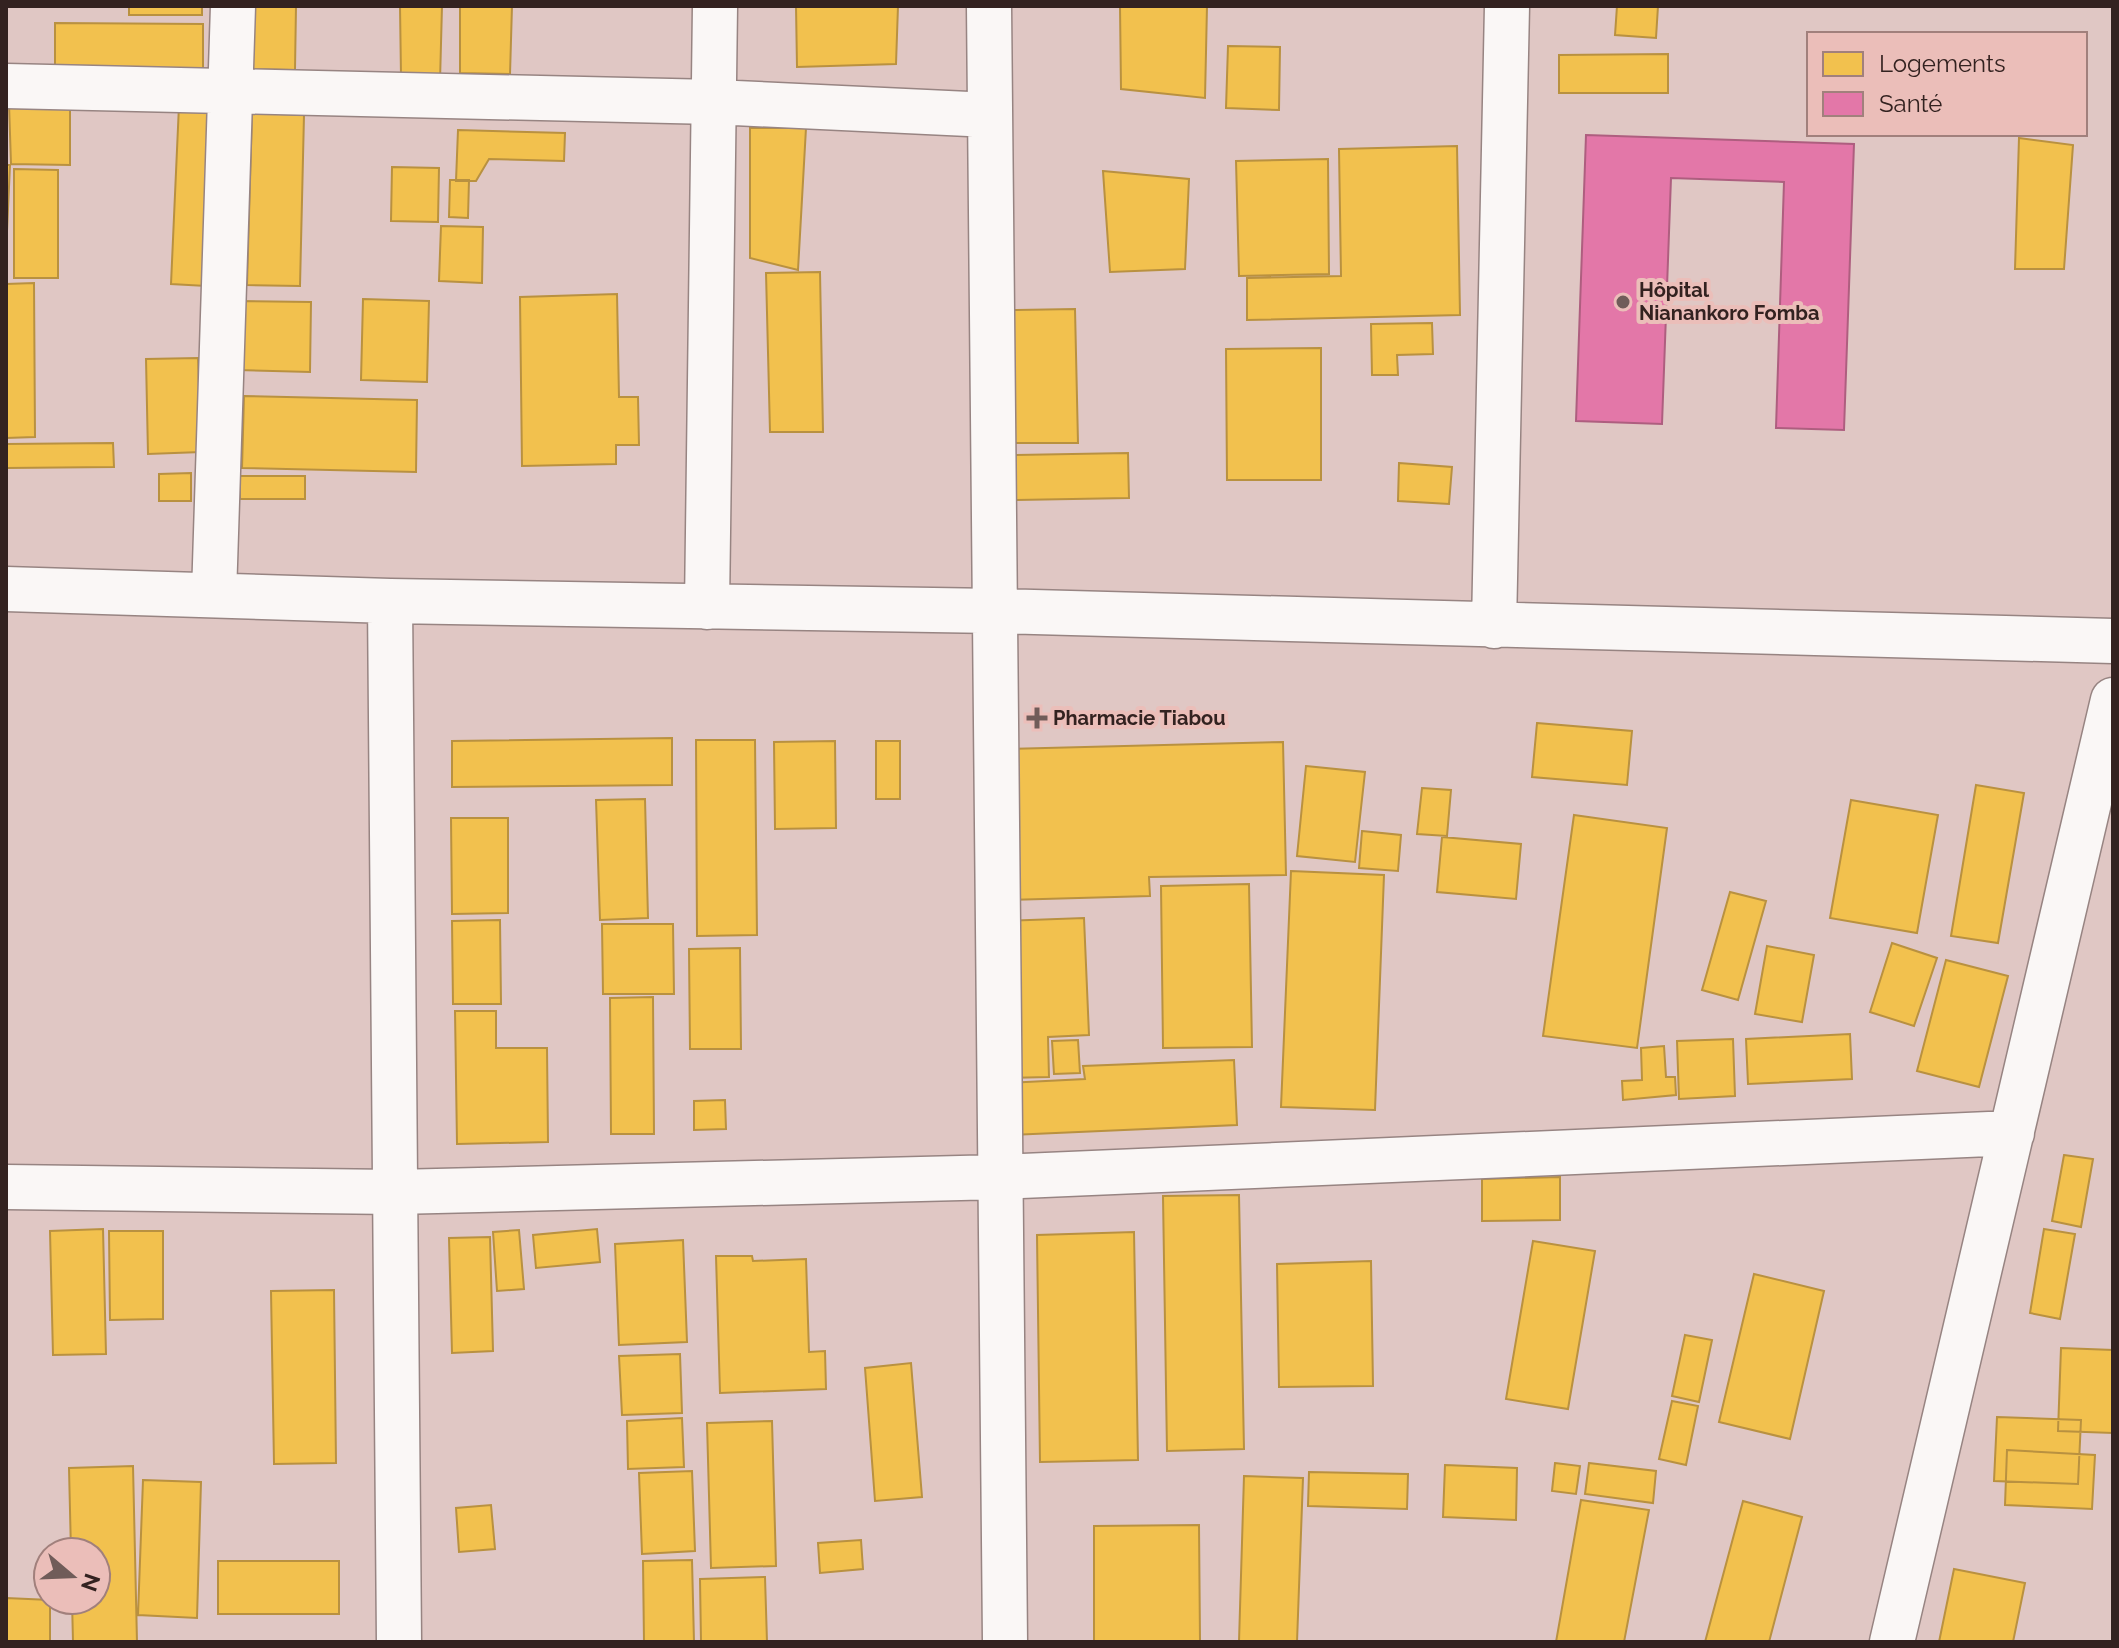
<svg xmlns="http://www.w3.org/2000/svg" width="2119" height="1648" viewBox="0 0 2119 1648" font-family="Raleway,sans-serif">
<style>
.homes{fill:#f2c14e;stroke:#b99140;stroke-width:2}
.health{fill:#e377a8;stroke:#ae5e7f;stroke-width:2}
.lines{fill:none;stroke-linecap:round;stroke-linejoin:round}
.minor-casing{stroke:#978482;stroke-width:47}
.minor{stroke:#faf7f6;stroke-width:44}
.poi-dot{fill:#705c59;stroke:#ebbeb9;stroke-width:3}
.labels{text-anchor:middle;dominant-baseline:central;stroke-width:8;stroke-linejoin:round;paint-order:stroke}
.poi-label{font-size:20px;font-weight:bold;fill:#332220;stroke:#ebbeb9;text-anchor:start}
</style>
<rect width="100%" height="100%" fill="#e0c7c4"/>
<path class="homes" d="M 129,6 L 202,6 L 202,15 L 129,15 Z
M 239,6 L 296,6 L 295,70 L 238,69 Z
M 400,6 L 442,6 L 440,81 L 401,76 Z
M 460,6 L 512,6 L 510,74 L 460,73 Z
M 796,6 L 898,6 L 896,64 L 797,67 Z
M 1120,6 L 1207,6 L 1205,98 L 1121,89 Z
M 1617,6 L 1658,6 L 1656,38 L 1615,35 Z
M 55,23 L 203,24 L 203,81 L 55,80 Z
M 1228,46 L 1280,47 L 1279,110 L 1226,108 Z
M 1668,54 L 1668,93 L 1559,93 L 1559,55 Z
M 70,103 L 70,165 L 11,164 L 9,104 Z
M 179,105 L 214,106 L 206,286 L 171,284 Z
M 252,113 L 304,115 L 300,286 L 247,285 Z
M 750,128 L 806,128 L 798,270 L 750,258 Z
M 458,130 L 565,133 L 564,161 L 489,159 L 476,181 L 456,181 Z
M 2019,138 L 2073,145 L 2064,269 L 2015,269 Z
M 1457,146 L 1460,315 L 1247,320 L 1247,278 L 1341,276 L 1339,149 Z
M 1328,159 L 1329,274 L 1239,276 L 1236,161 Z
M 6,165 L 10,165 L 6,253 Z
M 392,167 L 439,168 L 438,222 L 391,221 Z
M 14,169 L 58,170 L 58,278 L 14,278 Z
M 1103,171 L 1189,179 L 1185,269 L 1110,272 Z
M 450,180 L 469,180 L 468,218 L 449,217 Z
M 441,226 L 483,227 L 482,283 L 439,281 Z
M 820,272 L 823,432 L 770,432 L 766,273 Z
M 34,283 L 35,437 L 6,438 L 6,284 Z
M 617,294 L 619,397 L 638,397 L 639,445 L 616,445 L 616,464 L 522,466 L 520,297 Z
M 363,299 L 429,301 L 427,382 L 361,380 Z
M 240,301 L 311,302 L 310,372 L 238,370 Z
M 1075,309 L 1078,443 L 1014,443 L 1012,310 Z
M 1432,323 L 1433,354 L 1397,355 L 1398,375 L 1372,375 L 1371,324 Z
M 1321,348 L 1321,480 L 1227,480 L 1226,349 Z
M 198,358 L 201,452 L 148,454 L 146,359 Z
M 244,396 L 417,400 L 416,472 L 242,468 Z
M 113,443 L 114,467 L 6,468 L 6,444 Z
M 1128,453 L 1129,498 L 1016,500 L 1015,455 Z
M 1399,463 L 1452,467 L 1449,504 L 1398,501 Z
M 191,473 L 191,501 L 159,501 L 159,474 Z
M 240,476 L 305,476 L 305,499 L 240,499 Z
M 1537,723 L 1632,731 L 1627,785 L 1532,777 Z
M 672,738 L 672,785 L 452,787 L 452,741 Z
M 696,740 L 755,740 L 757,935 L 697,936 Z
M 835,741 L 836,828 L 775,829 L 774,742 Z
M 876,741 L 900,741 L 900,799 L 876,799 Z
M 1283,742 L 1286,875 L 1149,877 L 1150,896 L 1004,900 L 1001,749 Z
M 1306,766 L 1365,772 L 1355,862 L 1297,856 Z
M 1976,785 L 2024,793 L 1998,943 L 1951,936 Z
M 1422,788 L 1451,790 L 1447,836 L 1417,834 Z
M 645,799 L 648,918 L 600,920 L 596,800 Z
M 1851,800 L 1938,815 L 1917,933 L 1830,918 Z
M 1574,815 L 1667,828 L 1637,1048 L 1543,1036 Z
M 451,818 L 508,818 L 508,913 L 452,914 Z
M 1362,831 L 1401,835 L 1398,871 L 1359,868 Z
M 1442,837 L 1521,844 L 1516,899 L 1437,892 Z
M 1291,871 L 1384,875 L 1375,1110 L 1281,1107 Z
M 1249,884 L 1252,1047 L 1163,1048 L 1161,886 Z
M 1730,892 L 1766,901 L 1738,1000 L 1702,990 Z
M 1084,918 L 1089,1035 L 1048,1037 L 1049,1077 L 1005,1078 L 999,921 Z
M 500,920 L 501,1004 L 453,1004 L 452,921 Z
M 602,924 L 673,924 L 674,994 L 603,994 Z
M 1892,943 L 1937,958 L 1914,1026 L 1870,1012 Z
M 1767,946 L 1814,955 L 1802,1022 L 1755,1014 Z
M 740,948 L 741,1049 L 690,1049 L 689,949 Z
M 1946,960 L 2008,976 L 1979,1087 L 1917,1071 Z
M 653,997 L 654,1134 L 611,1134 L 610,998 Z
M 455,1011 L 496,1011 L 496,1048 L 547,1048 L 548,1142 L 457,1144 Z
M 1850,1034 L 1852,1079 L 1748,1084 L 1746,1039 Z
M 1733,1039 L 1735,1096 L 1679,1099 L 1677,1041 Z
M 1078,1040 L 1080,1073 L 1054,1074 L 1052,1041 Z
M 1664,1046 L 1666,1077 L 1675,1077 L 1676,1095 L 1623,1100 L 1622,1081 L 1642,1080 L 1641,1048 Z
M 1234,1060 L 1237,1125 L 1008,1135 L 1006,1083 L 1085,1079 L 1083,1066 Z
M 725,1100 L 726,1129 L 694,1130 L 694,1101 Z
M 2064,1155 L 2093,1159 L 2081,1227 L 2052,1221 Z
M 1560,1177 L 1560,1220 L 1482,1221 L 1482,1179 Z
M 1239,1195 L 1244,1449 L 1167,1451 L 1163,1196 Z
M 103,1229 L 106,1354 L 53,1355 L 50,1231 Z
M 597,1229 L 600,1262 L 536,1268 L 533,1235 Z
M 2044,1229 L 2075,1234 L 2060,1319 L 2030,1313 Z
M 519,1230 L 524,1289 L 497,1291 L 493,1232 Z
M 109,1231 L 163,1231 L 163,1319 L 110,1320 Z
M 1134,1232 L 1138,1460 L 1040,1462 L 1037,1235 Z
M 490,1237 L 493,1351 L 452,1353 L 449,1238 Z
M 683,1240 L 687,1342 L 619,1345 L 615,1244 Z
M 1533,1241 L 1595,1251 L 1568,1409 L 1506,1399 Z
M 716,1256 L 752,1256 L 753,1261 L 806,1259 L 809,1352 L 825,1351 L 826,1389 L 720,1393 Z
M 1371,1261 L 1373,1386 L 1279,1387 L 1277,1264 Z
M 1754,1274 L 1824,1291 L 1790,1439 L 1719,1422 Z
M 334,1290 L 336,1463 L 274,1464 L 271,1291 Z
M 1685,1335 L 1712,1340 L 1699,1402 L 1672,1396 Z
M 2061,1348 L 2113,1350 L 2113,1433 L 2058,1431 Z
M 680,1354 L 682,1413 L 622,1415 L 619,1356 Z
M 911,1363 L 922,1497 L 875,1501 L 865,1368 Z
M 1672,1401 L 1698,1406 L 1686,1465 L 1659,1459 Z
M 1997,1417 L 2081,1420 L 2078,1484 L 1994,1481 Z
M 682,1418 L 684,1467 L 628,1469 L 627,1421 Z
M 772,1421 L 776,1566 L 711,1568 L 707,1423 Z
M 2007,1450 L 2095,1455 L 2092,1509 L 2005,1505 Z
M 1555,1463 L 1580,1466 L 1576,1494 L 1552,1491 Z
M 1589,1463 L 1656,1471 L 1653,1503 L 1585,1494 Z
M 1445,1465 L 1517,1468 L 1516,1520 L 1443,1517 Z
M 133,1466 L 137,1642 L 73,1642 L 72,1600 L 96,1600 L 96,1552 L 71,1552 L 69,1468 Z
M 692,1471 L 695,1551 L 642,1554 L 639,1473 Z
M 1309,1472 L 1408,1474 L 1407,1509 L 1308,1506 Z
M 1244,1476 L 1303,1478 L 1297,1642 L 1239,1642 Z
M 143,1480 L 201,1482 L 197,1618 L 138,1615 Z
M 1581,1500 L 1649,1510 L 1624,1642 L 1556,1642 Z
M 1743,1501 L 1802,1517 L 1769,1642 L 1705,1642 Z
M 491,1505 L 495,1549 L 459,1552 L 456,1508 Z
M 1199,1525 L 1200,1642 L 1094,1642 L 1094,1526 Z
M 861,1540 L 863,1569 L 820,1573 L 818,1543 Z
M 692,1560 L 694,1642 L 644,1642 L 643,1561 Z
M 218,1561 L 339,1561 L 339,1614 L 218,1614 Z
M 1954,1569 L 2025,1583 L 2013,1642 L 1939,1642 Z
M 765,1577 L 767,1642 L 701,1642 L 700,1579 Z
M 6,1598 L 50,1600 L 50,1642 L 6,1642 Z"/>
<path class="health" d="M 1586,135 L 1854,144 L 1844,430 L 1776,428 L 1784,182 L 1671,178 L 1662,424 L 1576,421 Z"/>
<g class="lines">
<defs>
<path id="minor" d="M 989,6 L 1005,1642
M 6,86 L 714,102 L 990,115
M 6,589 L 390,601 L 995,611 L 2113,641
M 214,595 L 233,6
M 390,601 L 399,1642
M 707,607 L 715,6
M 1494,626 L 1507,6
M 6,1187 L 395,1192 L 1000,1177 L 2012,1133
M 1892,1642 L 2113,700"/>
</defs>
<use href="#minor" class="minor-casing"/>
<use href="#minor" class="minor"/>
</g>
<g class="poi-dot">
<circle cx="1623" cy="302" r="8"/>
<path d="M1033 706h8v8h8v8h-8v8h-8v-8h-8v-8h8z"/>
</g>
<g class="labels">
<g class="poi-label">
<text x="1639" y="290">Hôpital<tspan x="1639" dy="23">Nianankoro Fomba</tspan></text>
<text x="1053" y="718">Pharmacie Tiabou</text>
</g>
</g>
<rect width="2119" height="1648" fill="none" stroke="#332220" stroke-width="16"/>
<rect x="1807" y="32" width="280" height="104" fill="#ebbeb9" stroke="#a1807c" stroke-width="2"/>
<rect x="1823" y="52" width="40" height="24" fill="#f2c14e" stroke="#a1807c" stroke-width="2"/>
<text x="1879" y="72" font-size="24" fill="#332220">Logements</text>
<rect x="1823" y="92" width="40" height="24" fill="#e377a8" stroke="#a1807c" stroke-width="2"/>
<text x="1879" y="112" font-size="24" fill="#332220">Santé</text>
<g transform="translate(72 1576) rotate(109)"><circle r="38" fill="#ebbeb9" stroke="#a1807c" stroke-width="2"/>
<path d="M0-6L14 30L0 20L-14 30Z" fill="#705c59"/>
<text y="-12" font-size="22" font-weight="bold" text-anchor="middle" fill="#332220">N</text>
</g>
</svg>
